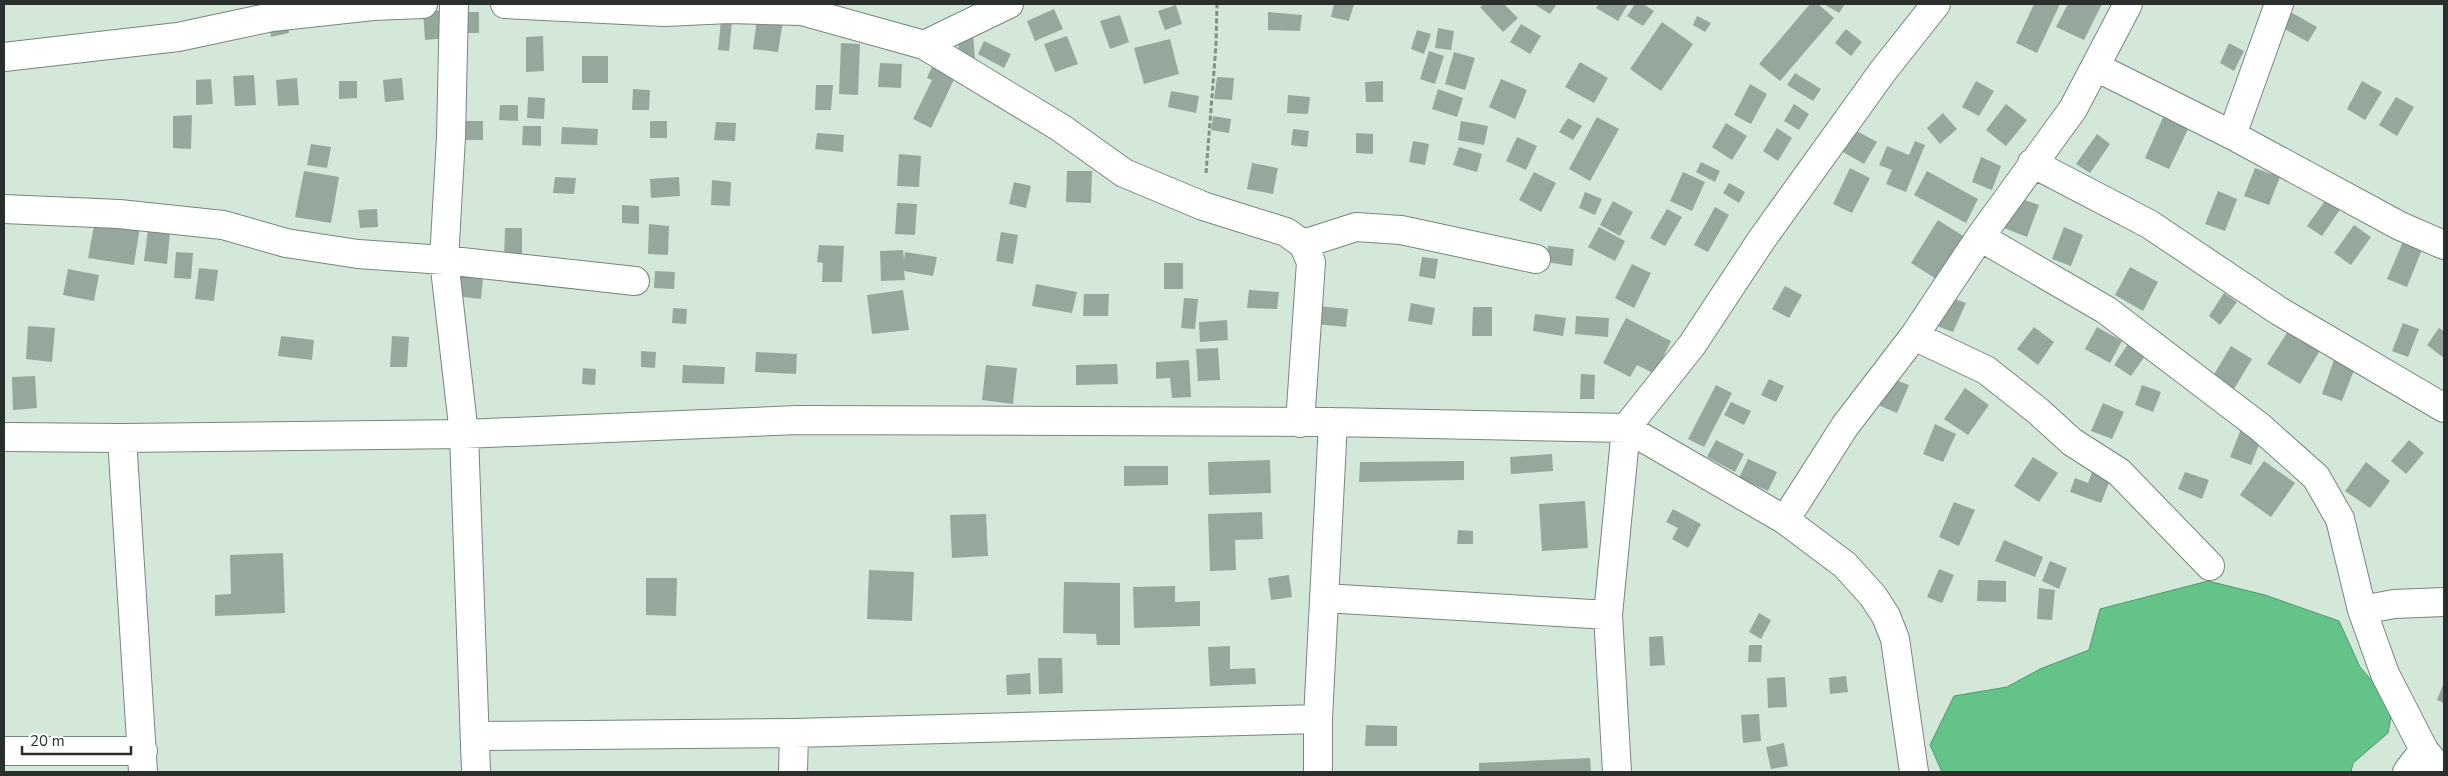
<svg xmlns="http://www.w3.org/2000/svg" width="2448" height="776" viewBox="0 0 2448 776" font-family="'Nunito Sans',sans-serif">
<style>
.water{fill:#63c389;stroke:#52976d}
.building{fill:#95a89b}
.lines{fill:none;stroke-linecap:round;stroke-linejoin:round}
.minor-casing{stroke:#75877a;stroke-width:30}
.path{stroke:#818f85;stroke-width:3;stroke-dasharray:5 2.5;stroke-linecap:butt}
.minor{stroke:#fff;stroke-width:28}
</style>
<rect width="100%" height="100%" fill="#d4e8da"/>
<path class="water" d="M 2208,581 L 2265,595 L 2339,621 L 2360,667 L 2393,705 L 2388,733 L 2353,763 L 2351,772 L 1942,772 L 1930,745 L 1954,696 L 2007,687 L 2040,669 L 2089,650 L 2100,609 Z"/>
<path class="building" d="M 1334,4 L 1354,4 L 1349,21 L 1331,17 Z
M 1484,4 L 1504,4 L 1518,18 L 1503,32 L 1480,7 Z
M 1534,4 L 1557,4 L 1550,14 Z
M 1599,4 L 1628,4 L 1618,21 L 1596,8 Z
M 1635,4 L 1643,4 L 1654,11 L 1643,26 L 1627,16 Z
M 1810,4 L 1818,4 L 1834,18 L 1780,81 L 1759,64 Z
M 1824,4 L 1845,4 L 1839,13 Z
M 2034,4 L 2060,4 L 2037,53 L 2016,43 Z
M 2068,4 L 2102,4 L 2084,40 L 2056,27 Z
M 1176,5 L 1182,24 L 1165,30 L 1158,11 Z
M 1054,9 L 1063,29 L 1035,41 L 1027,21 Z
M 444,10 L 447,38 L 425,40 L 423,12 Z
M 2287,10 L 2317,27 L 2308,42 L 2279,26 Z
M 758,11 L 784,14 L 778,52 L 753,49 Z
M 462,12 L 479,12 L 479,33 L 462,33 Z
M 1268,12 L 1302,15 L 1300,31 L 1268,30 Z
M 1120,15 L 1129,42 L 1110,49 L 1100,21 Z
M 1697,16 L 1711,23 L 1705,32 L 1693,25 Z
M 287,18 L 289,33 L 271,37 L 269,21 Z
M 721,21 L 732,22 L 729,51 L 718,50 Z
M 1662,22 L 1693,44 L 1661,91 L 1630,69 Z
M 1521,24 L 1541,36 L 1530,54 L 1510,42 Z
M 1438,28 L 1454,31 L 1451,50 L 1435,48 Z
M 1846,29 L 1862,42 L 1851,56 L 1835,43 Z
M 1417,30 L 1431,34 L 1424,54 L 1411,49 Z
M 973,34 L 975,59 L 960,60 L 957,36 Z
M 543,36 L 544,71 L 526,72 L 526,37 Z
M 1067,36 L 1078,64 L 1055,72 L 1044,44 Z
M 1170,39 L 1179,74 L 1144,84 L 1134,48 Z
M 984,41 L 1011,54 L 1004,68 L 978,54 Z
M 841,43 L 860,44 L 858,95 L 839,94 Z
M 2229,43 L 2244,51 L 2234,71 L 2220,63 Z
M 1429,51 L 1444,56 L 1435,84 L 1420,79 Z
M 1454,52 L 1475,58 L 1465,90 L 1445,84 Z
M 582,56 L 608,56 L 608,83 L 582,83 Z
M 935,60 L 958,71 L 931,128 L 913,119 L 932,80 L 927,78 Z
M 1580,62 L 1608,78 L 1594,103 L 1565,87 Z
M 880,63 L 902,64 L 901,88 L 878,87 Z
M 1795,73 L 1821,89 L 1813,101 L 1787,85 Z
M 254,75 L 256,105 L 235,106 L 233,76 Z
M 1217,77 L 1234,78 L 1232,100 L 1214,99 Z
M 297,78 L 299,105 L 278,106 L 276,80 Z
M 402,78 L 404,100 L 385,102 L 383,80 Z
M 211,79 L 213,104 L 196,105 L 196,80 Z
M 1501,79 L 1527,90 L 1515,119 L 1489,107 Z
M 339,81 L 357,81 L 357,98 L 339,99 Z
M 1383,81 L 1383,102 L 1366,102 L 1365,82 Z
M 1976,81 L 1994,91 L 1979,116 L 1962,107 Z
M 2362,81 L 2382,92 L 2365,120 L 2347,109 Z
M 1750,84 L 1767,94 L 1751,124 L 1734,115 Z
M 816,85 L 833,85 L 831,110 L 815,110 Z
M 633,89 L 650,90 L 649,110 L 632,110 Z
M 1438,89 L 1463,98 L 1457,117 L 1432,109 Z
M 1171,91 L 1199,96 L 1196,113 L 1168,107 Z
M 1288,95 L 1310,97 L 1308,114 L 1287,113 Z
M 528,97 L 545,98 L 544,119 L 527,118 Z
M 2396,97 L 2414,107 L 2397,136 L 2379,125 Z
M 1794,104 L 1809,114 L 1799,130 L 1784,121 Z
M 2006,104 L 2027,120 L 2006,146 L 1986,130 Z
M 500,105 L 518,105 L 518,121 L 499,120 Z
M 1943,113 L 1957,129 L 1940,144 L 1927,128 Z
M 2165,113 L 2190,125 L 2169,169 L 2145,158 Z
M 192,115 L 191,149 L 173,148 L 173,116 Z
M 1213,116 L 1231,119 L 1229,133 L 1211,130 Z
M 1597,117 L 1619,129 L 1590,181 L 1569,169 Z
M 1568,118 L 1582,126 L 1573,140 L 1559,132 Z
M 460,121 L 483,121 L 483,140 L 461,140 Z
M 650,121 L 667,121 L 667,138 L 650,138 Z
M 1461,121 L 1488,126 L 1484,145 L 1458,140 Z
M 716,122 L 736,123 L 735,141 L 714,140 Z
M 1726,123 L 1747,136 L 1732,160 L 1712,147 Z
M 523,126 L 541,126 L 541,146 L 522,145 Z
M 562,127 L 598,129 L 597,145 L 561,144 Z
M 1777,128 L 1792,138 L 1778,161 L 1763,151 Z
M 1293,129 L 1309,131 L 1307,147 L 1291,145 Z
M 1855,130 L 1877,142 L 1864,164 L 1843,152 Z
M 817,133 L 844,135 L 843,152 L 815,149 Z
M 1356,133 L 1373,134 L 1373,154 L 1356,153 Z
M 2097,134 L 2110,144 L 2090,173 L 2076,164 Z
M 1517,137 L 1537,146 L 1526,170 L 1506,161 Z
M 1413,141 L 1429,144 L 1425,165 L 1409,162 Z
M 1915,141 L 1925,145 L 1906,192 L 1886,184 L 1892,170 L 1879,165 L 1887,146 L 1909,155 Z
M 311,144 L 331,147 L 327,168 L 307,165 Z
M 1459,147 L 1482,154 L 1477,172 L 1453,165 Z
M 899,154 L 921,156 L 919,187 L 897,186 Z
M 1981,157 L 2001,166 L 1992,190 L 1972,182 Z
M 1701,162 L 1720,171 L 1715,182 L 1696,172 Z
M 1252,163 L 1278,168 L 1273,194 L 1247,189 Z
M 1850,168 L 1870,178 L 1852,213 L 1833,204 Z
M 2255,168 L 2280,177 L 2269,205 L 2244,196 Z
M 304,171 L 339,177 L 331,223 L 295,217 Z
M 1067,171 L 1092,171 L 1091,203 L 1066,202 Z
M 1927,171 L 1978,199 L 1966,223 L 1914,195 Z
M 1534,172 L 1556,183 L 1541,212 L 1519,200 Z
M 1683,172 L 1705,182 L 1692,211 L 1670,201 Z
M 555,177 L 576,178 L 574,194 L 553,193 Z
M 679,177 L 680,196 L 651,198 L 650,179 Z
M 712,180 L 731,182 L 730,206 L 711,205 Z
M 1014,182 L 1031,186 L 1026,208 L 1009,204 Z
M 1729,183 L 1745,192 L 1739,203 L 1723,193 Z
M 2218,191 L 2237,199 L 2225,231 L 2205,224 Z
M 1585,192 L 1602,199 L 1595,215 L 1579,208 Z
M 2016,197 L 2039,205 L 2027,237 L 2004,228 Z
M 2327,198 L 2341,208 L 2322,236 L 2307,226 Z
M 1613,201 L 1633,212 L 1620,236 L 1600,225 Z
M 897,203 L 917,204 L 915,235 L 895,234 Z
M 622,205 L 639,206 L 639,224 L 622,223 Z
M 1715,207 L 1729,215 L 1708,252 L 1694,245 Z
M 377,209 L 378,227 L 360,228 L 358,210 Z
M 1667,209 L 1682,217 L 1665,246 L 1650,238 Z
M 95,220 L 140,226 L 134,265 L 88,258 Z
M 1938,220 L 1968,239 L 1941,282 L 1911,263 Z
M 149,221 L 171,223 L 167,264 L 144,261 Z
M 649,224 L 669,226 L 668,255 L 648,254 Z
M 2354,225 L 2371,237 L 2351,265 L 2334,253 Z
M 1599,227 L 1625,241 L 1615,261 L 1588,247 Z
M 2064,227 L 2083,235 L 2071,266 L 2052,259 Z
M 505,228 L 522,228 L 522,259 L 504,258 Z
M 1001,232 L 1018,235 L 1013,264 L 996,261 Z
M 2404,239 L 2423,247 L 2407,287 L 2387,279 Z
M 819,245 L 844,246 L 842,282 L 822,282 L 823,263 L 817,262 Z
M 1548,246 L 1574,249 L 1572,266 L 1546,262 Z
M 903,250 L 904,261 L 905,252 L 937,257 L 933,276 L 904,271 L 905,280 L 881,281 L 880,251 Z
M 176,252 L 193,253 L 191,279 L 174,278 Z
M 1422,257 L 1438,259 L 1435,279 L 1419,276 Z
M 1164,263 L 1183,263 L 1183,289 L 1164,289 Z
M 1632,264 L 1651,273 L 1634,308 L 1615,298 Z
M 2130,267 L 2158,282 L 2143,311 L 2115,295 Z
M 199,268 L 218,270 L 214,301 L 195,299 Z
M 68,269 L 99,275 L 94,301 L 63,295 Z
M 655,271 L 675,272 L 674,289 L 654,288 Z
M 457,276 L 483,278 L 481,299 L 455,296 Z
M 1036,284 L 1077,292 L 1072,313 L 1032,306 Z
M 1785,286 L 1802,295 L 1789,318 L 1772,309 Z
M 903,290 L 909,330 L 872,334 L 867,295 Z
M 1249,290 L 1279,292 L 1277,309 L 1247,308 Z
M 2224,293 L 2237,302 L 2220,325 L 2209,316 Z
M 1084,294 L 1109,294 L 1108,316 L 1083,316 Z
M 1950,297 L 1966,303 L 1953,332 L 1937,326 Z
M 1184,298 L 1198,299 L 1195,329 L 1181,328 Z
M 1411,303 L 1435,308 L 1432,325 L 1408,321 Z
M 1318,306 L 1348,309 L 1346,327 L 1316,324 Z
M 1473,307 L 1492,307 L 1492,336 L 1472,336 Z
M 673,308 L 687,309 L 686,324 L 672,323 Z
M 1535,314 L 1566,318 L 1563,336 L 1533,331 Z
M 1576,316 L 1609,318 L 1608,337 L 1575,334 Z
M 1626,318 L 1671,341 L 1655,374 L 1637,365 L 1630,377 L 1603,363 Z
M 1227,320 L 1228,340 L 1200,342 L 1199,322 Z
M 2403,323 L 2419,329 L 2408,357 L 2392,351 Z
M 28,326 L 55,328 L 52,362 L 26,359 Z
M 2034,327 L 2054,342 L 2038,365 L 2017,349 Z
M 2097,327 L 2122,341 L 2110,363 L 2085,349 Z
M 2290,328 L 2322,347 L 2300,384 L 2267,364 Z
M 2439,328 L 2444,331 L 2444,358 L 2427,345 Z
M 281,336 L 314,340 L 312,360 L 278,356 Z
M 392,336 L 409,337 L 407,367 L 390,367 Z
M 2128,344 L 2145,356 L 2131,376 L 2114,365 Z
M 2231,346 L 2252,359 L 2234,389 L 2213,376 Z
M 1218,348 L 1220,380 L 1198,381 L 1196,349 Z
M 641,351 L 656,352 L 655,368 L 641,367 Z
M 756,352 L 797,354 L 796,374 L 755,372 Z
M 2335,357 L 2356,365 L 2342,401 L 2322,394 Z
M 1189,360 L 1191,397 L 1172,398 L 1170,378 L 1156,379 L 1156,362 Z
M 1117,364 L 1118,384 L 1076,385 L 1076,365 Z
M 683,365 L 725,367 L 724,384 L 682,383 Z
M 986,365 L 1017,368 L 1013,404 L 982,400 Z
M 583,368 L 596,369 L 595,385 L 582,384 Z
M 1581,374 L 1595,375 L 1594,399 L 1580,399 Z
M 35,376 L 37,408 L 13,410 L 12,377 Z
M 1890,378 L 1909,385 L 1897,413 L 1878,405 Z
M 1769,379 L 1784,386 L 1776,402 L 1761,395 Z
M 1716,385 L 1732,393 L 1704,447 L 1688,439 Z
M 2142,385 L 2161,392 L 2153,412 L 2135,405 Z
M 1965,388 L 1989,405 L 1968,435 L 1944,419 Z
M 1731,402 L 1751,411 L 1744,425 L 1724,415 Z
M 2103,403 L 2124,412 L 2112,439 L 2091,431 Z
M 1935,424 L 1956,434 L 1943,462 L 1923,454 Z
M 2243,424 L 2264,432 L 2251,465 L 2230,457 Z
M 1716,440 L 1744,454 L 1735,472 L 1707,457 Z
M 2409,440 L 2424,453 L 2406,474 L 2391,461 Z
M 1552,454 L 1553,471 L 1511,474 L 1510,457 Z
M 2033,457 L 2058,473 L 2039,502 L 2014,486 Z
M 1748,459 L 1777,472 L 1768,491 L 1739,478 Z
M 1270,460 L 1271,493 L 1209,495 L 1208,462 Z
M 1464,461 L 1464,480 L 1359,482 L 1360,462 Z
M 2264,461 L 2295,483 L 2271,517 L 2240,495 Z
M 2366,462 L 2390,481 L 2370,508 L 2345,491 Z
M 1124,466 L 1168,466 L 1168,485 L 1124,486 Z
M 2094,467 L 2112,475 L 2101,503 L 2070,492 L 2075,478 L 2088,483 Z
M 2185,472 L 2209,480 L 2202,499 L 2178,489 Z
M 1585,501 L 1588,548 L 1542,551 L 1539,504 Z
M 1954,502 L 1975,510 L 1959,546 L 1939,537 Z
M 1673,509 L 1701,524 L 1688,548 L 1672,539 L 1678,528 L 1666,522 Z
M 1262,512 L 1263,539 L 1235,540 L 1236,570 L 1210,571 L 1208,514 Z
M 986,514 L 988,556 L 952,558 L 950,515 Z
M 1458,530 L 1473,531 L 1473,544 L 1457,544 Z
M 2004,540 L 2043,557 L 2035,577 L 1995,561 Z
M 283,553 L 285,613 L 215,616 L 215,595 L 231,594 L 230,555 Z
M 2050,561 L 2067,568 L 2059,589 L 2042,581 Z
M 1939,569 L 1954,575 L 1942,603 L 1927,597 Z
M 869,570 L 914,572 L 912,621 L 867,619 Z
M 1289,575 L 1292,597 L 1271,600 L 1268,578 Z
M 646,578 L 677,578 L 676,616 L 646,615 Z
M 1978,580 L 2006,581 L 2006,602 L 1977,601 Z
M 1064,582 L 1120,583 L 1120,645 L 1097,645 L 1096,634 L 1063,633 Z
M 1175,586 L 1175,602 L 1200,601 L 1200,626 L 1134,628 L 1133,587 Z
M 2039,588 L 2055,590 L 2052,620 L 2037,619 Z
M 1759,613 L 1771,620 L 1761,639 L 1749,632 Z
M 1663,636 L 1665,665 L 1650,666 L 1649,637 Z
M 1749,645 L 1762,645 L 1761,662 L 1748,662 Z
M 1230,646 L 1230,669 L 1255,668 L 1256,684 L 1210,686 L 1208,647 Z
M 1038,658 L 1062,658 L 1063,693 L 1039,694 Z
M 1030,673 L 1031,694 L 1007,695 L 1006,675 Z
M 1846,676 L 1848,692 L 1830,694 L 1829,678 Z
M 1785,677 L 1787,707 L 1768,708 L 1767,678 Z
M 2444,682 L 2444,703 L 2437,700 Z
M 1759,714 L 1761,741 L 1743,743 L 1741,715 Z
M 1366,725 L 1397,726 L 1397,746 L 1365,746 Z
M 1784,743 L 1788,766 L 1771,769 L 1766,747 Z
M 1590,758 L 1591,772 L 1479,772 L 1479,763 Z"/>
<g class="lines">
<defs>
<path id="minor" d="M 454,4 L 451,137 L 444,260 L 464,434 L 476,772
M 505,4 L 664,12 L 730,9 L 802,11 L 924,45 L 1061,128 L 1124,173 L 1203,206 L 1286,232 L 1303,244 L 1311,262 L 1300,423
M 924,45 L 1009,4
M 4,57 L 178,37 L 272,17 L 373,6 L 423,4
M 2096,67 L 2232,135 L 2400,226 L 2444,245
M 2232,135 L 2279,4
M 2032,163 L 2149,224 L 2279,311 L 2444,408
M 4,209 L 119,214 L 223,225 L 286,243 L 358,254 L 444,260 L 635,281
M 1980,237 L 2106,310 L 2260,427 L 2316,477 L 2340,519 L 2362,610 L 2385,674 L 2424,750 L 2442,772
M 1303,244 L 1356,227 L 1401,230 L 1536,259
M 1914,336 L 1986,370 L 2038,411 L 2072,442 L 2119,472 L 2210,566
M 4,437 L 122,438 L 464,434 L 798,420 L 1333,422 L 1626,428 L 1785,520 L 1845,565 L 1873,596 L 1886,616 L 1895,639 L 1914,772
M 122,438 L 143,772
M 1785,520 L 1845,426 L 1914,336 L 1980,237 L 2073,109 L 2128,4
M 1324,598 L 1608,615
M 2362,610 L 2394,604 L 2444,602
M 476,736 L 794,733 L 1318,719
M 4,751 L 143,751
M 793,772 L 794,733
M 1318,772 L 1318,719 L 1333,422
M 1617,772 L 1608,615 L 1626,428 L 1692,345 L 1762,239 L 1883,71 L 1936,4
M 2407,772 L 2424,750"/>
</defs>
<use href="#minor" class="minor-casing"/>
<path class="path" d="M 1206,173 L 1216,45 L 1217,4"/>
<use href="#minor" class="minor"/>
</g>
<rect width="2448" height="776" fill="none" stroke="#29302b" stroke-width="10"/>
<path d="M22 746v8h109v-8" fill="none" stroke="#29302b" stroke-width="2.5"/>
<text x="30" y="746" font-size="15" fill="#29302b" stroke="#ffffff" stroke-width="4" paint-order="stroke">20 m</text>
</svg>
